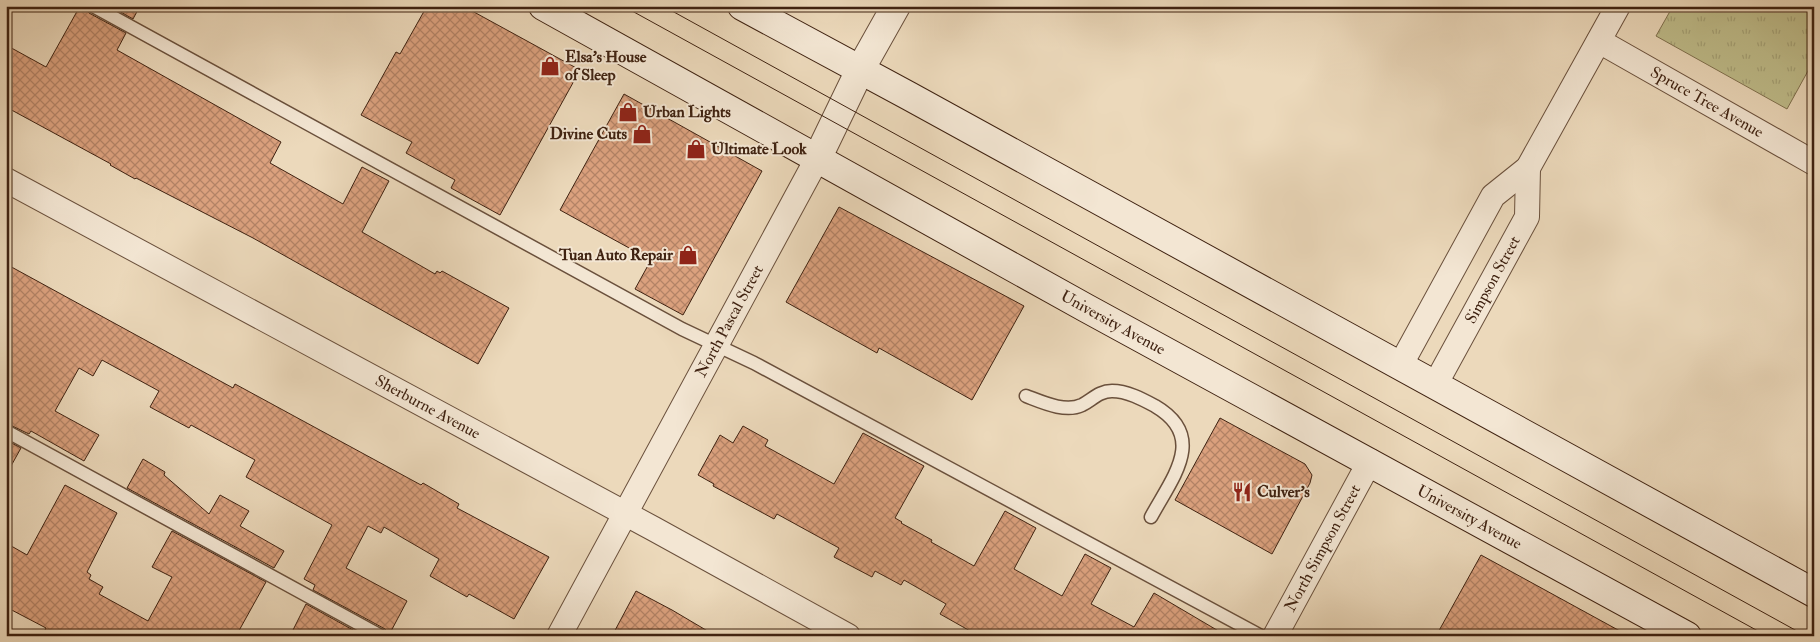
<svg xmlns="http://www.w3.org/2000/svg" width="1820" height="642" viewBox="0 0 1820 642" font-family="'IM FELL Double Pica',serif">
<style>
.grass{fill:url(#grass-tufts);stroke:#7f704e}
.building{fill:url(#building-cross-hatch);stroke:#3f2211}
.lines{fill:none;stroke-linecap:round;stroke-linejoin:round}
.service-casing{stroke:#6a503c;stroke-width:15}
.minor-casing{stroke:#6a503c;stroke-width:26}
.tertiary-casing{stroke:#6a503c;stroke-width:30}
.secondary-casing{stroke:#3f2211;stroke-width:30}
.service{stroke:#f3e6d3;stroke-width:12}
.minor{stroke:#f3e6d3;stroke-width:24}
.tertiary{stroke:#f3e6d3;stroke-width:28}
.secondary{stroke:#f3e6d3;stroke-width:28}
.tram{stroke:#3f2211;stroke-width:1}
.labels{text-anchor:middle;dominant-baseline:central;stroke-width:4;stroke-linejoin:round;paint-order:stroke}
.poi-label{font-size:16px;font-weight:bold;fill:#3f2211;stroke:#f3e6d3;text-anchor:start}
.street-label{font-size:16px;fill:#3f2211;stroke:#f3e6d3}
</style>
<defs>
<pattern id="grass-tufts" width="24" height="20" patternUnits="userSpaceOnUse" patternTransform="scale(1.25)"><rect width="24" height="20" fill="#bfbd8b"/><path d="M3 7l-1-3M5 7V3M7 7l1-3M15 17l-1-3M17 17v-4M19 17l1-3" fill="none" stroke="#a5a277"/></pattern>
<pattern id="building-cross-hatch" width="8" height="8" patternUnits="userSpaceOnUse" patternTransform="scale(1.25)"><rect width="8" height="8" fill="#dba17e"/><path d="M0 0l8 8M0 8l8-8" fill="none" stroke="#b38366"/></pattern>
</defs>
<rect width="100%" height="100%" fill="#ecd9bb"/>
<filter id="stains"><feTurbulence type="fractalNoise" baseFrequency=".004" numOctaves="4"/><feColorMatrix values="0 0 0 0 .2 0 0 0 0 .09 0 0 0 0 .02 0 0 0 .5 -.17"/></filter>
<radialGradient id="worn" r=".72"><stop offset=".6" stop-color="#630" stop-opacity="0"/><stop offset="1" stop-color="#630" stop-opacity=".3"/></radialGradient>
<path class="grass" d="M 1673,6 L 1814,6 L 1814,60 L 1787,109 L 1656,36 Z"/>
<path class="building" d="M 80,6 L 85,6 L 89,13 L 126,33 L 117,50 L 281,142 L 270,163 L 343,204 L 362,167 L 389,181 L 362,232 L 435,274 L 437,271 L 440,273 L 442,271 L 509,308 L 478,364 L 253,238 L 136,178 L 135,179 L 110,165 L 111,164 L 6,107 L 6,45 L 46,67 Z
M 110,6 L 140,6 L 133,19 Z
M 427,6 L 463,6 L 580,70 L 500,215 L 451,188 L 455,180 L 406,153 L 412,142 L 361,115 L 396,52 L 400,54 Z
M 624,94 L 762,171 L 683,315 L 635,289 L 651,260 L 560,210 Z
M 839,207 L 1024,306 L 972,400 L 879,348 L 877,353 L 786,302 Z
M 6,264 L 233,388 L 235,384 L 421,485 L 423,483 L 459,504 L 457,508 L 549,557 L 514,619 L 469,594 L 467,597 L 430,576 L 439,559 L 384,527 L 381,533 L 368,526 L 346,568 L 407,601 L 389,635 L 385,629 L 313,590 L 315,585 L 304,579 L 332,525 L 246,477 L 255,460 L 191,425 L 189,428 L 150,407 L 159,391 L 102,360 L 93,376 L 79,368 L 55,411 L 99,435 L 84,461 L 31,431 L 29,434 L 6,423 Z
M 1220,418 L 1305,464 L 1312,475 L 1310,483 L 1272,554 L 1175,500 Z
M 743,426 L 768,440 L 765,446 L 834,484 L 863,433 L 924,466 L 895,518 L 902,522 L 901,523 L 932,540 L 931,542 L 974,566 L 1005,511 L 1036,528 L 1014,569 L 1062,596 L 1085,554 L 1111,568 L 1091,604 L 1134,627 L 1154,593 L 1227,636 L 979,636 L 940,614 L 946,604 L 904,580 L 901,585 L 875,571 L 872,577 L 834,557 L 839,548 L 777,514 L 774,519 L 713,486 L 714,484 L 698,475 L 720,435 L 733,443 Z
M 6,440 L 21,448 L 6,475 Z
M 143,459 L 165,472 L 164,475 L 209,514 L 220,495 L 249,511 L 240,526 L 284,551 L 274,568 L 127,488 Z
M 65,485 L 117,513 L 87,572 L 91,575 L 89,579 L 103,587 L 99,594 L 148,621 L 172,577 L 152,567 L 172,531 L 266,582 L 236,636 L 42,636 L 46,628 L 6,607 L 6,543 L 27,555 Z
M 1481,555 L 1629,636 L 1436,636 Z
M 636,591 L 672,610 L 716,636 L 612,636 Z
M 306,604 L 364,636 L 290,636 Z"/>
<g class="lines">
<defs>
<path id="service" d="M 93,6 L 682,329 L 754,363 L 1261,636
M 1026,396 C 1042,402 1065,413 1082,405 C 1092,400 1099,391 1112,391 C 1127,391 1142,399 1155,406 C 1208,437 1172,478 1151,517
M 6,431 L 381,636"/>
<g id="minor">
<path id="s1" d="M 1599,41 L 1814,163"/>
<path id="s2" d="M 6,180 L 654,529 L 848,636"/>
<path d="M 1400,366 L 1493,196 L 1528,168 L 1618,6"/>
<path id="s3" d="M 1435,385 L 1527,217 L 1528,168"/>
<path id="s4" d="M 559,636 L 817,159"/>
<path id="s5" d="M 1275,636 L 1370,461"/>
</g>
<path id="tertiary" d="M 817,159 L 860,70 L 896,6"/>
<g id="secondary">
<path id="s6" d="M 543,6 L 1086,308 L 1687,636"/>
<path d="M 742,6 L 909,96 L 1814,593"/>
</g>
</defs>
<use href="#service" class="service-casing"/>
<use href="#minor" class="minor-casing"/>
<use href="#tertiary" class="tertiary-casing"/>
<use href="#secondary" class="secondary-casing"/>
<use href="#service" class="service"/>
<use href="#minor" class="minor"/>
<use href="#tertiary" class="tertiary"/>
<use href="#secondary" class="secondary"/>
<path class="tram" d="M 623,6 L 1767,636
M 663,6 L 1806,636"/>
</g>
<defs>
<symbol id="shop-bare" viewBox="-9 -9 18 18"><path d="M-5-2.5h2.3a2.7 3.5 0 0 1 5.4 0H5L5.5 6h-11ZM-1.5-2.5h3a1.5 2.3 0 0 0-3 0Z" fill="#8f2418" stroke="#f3e6d3" stroke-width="2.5" paint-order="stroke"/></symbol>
<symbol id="restaurant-bare" viewBox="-9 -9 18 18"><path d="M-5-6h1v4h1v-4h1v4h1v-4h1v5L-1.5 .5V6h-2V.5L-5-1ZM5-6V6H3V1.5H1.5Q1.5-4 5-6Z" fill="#8f2418" stroke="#f3e6d3" stroke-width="2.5" paint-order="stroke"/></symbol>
</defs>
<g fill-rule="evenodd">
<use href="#shop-bare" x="536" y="52" width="28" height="28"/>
<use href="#shop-bare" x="614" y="98" width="28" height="28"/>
<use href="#shop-bare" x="628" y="120" width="28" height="28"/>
<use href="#shop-bare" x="682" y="135" width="28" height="28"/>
<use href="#shop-bare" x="674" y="241" width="28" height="28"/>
<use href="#restaurant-bare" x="1228" y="478" width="28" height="28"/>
</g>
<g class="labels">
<g class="poi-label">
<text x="565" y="57">Elsa's House<tspan x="565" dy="18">of Sleep</tspan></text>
<text x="643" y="112">Urban Lights</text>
<text x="627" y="134" text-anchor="end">Divine Cuts</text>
<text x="711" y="149">Ultimate Look</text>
<text x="673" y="255" text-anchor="end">Tuan Auto Repair</text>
<text x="1257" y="492">Culver's</text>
</g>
<g class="street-label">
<text stroke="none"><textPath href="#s1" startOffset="124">Spruce Tree Avenue</textPath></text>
<text stroke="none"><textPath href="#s3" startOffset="120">Simpson Street</textPath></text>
<text stroke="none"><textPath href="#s4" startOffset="358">North Pascal Street</textPath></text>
<text stroke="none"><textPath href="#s6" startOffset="652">University Avenue</textPath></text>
<text stroke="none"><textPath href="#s2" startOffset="479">Sherburne Avenue</textPath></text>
<text stroke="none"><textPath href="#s6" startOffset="1058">University Avenue</textPath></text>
<text stroke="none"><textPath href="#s5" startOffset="100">North Simpson Street</textPath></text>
</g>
</g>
<rect width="1820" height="642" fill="none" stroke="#ecd9bb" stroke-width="25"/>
<rect x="8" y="8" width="1805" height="627" fill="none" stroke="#3f2211" stroke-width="2.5"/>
<rect x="12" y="12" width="1795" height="617" fill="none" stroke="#3f2211"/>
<rect width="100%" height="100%" filter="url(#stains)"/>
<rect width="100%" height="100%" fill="url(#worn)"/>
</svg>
